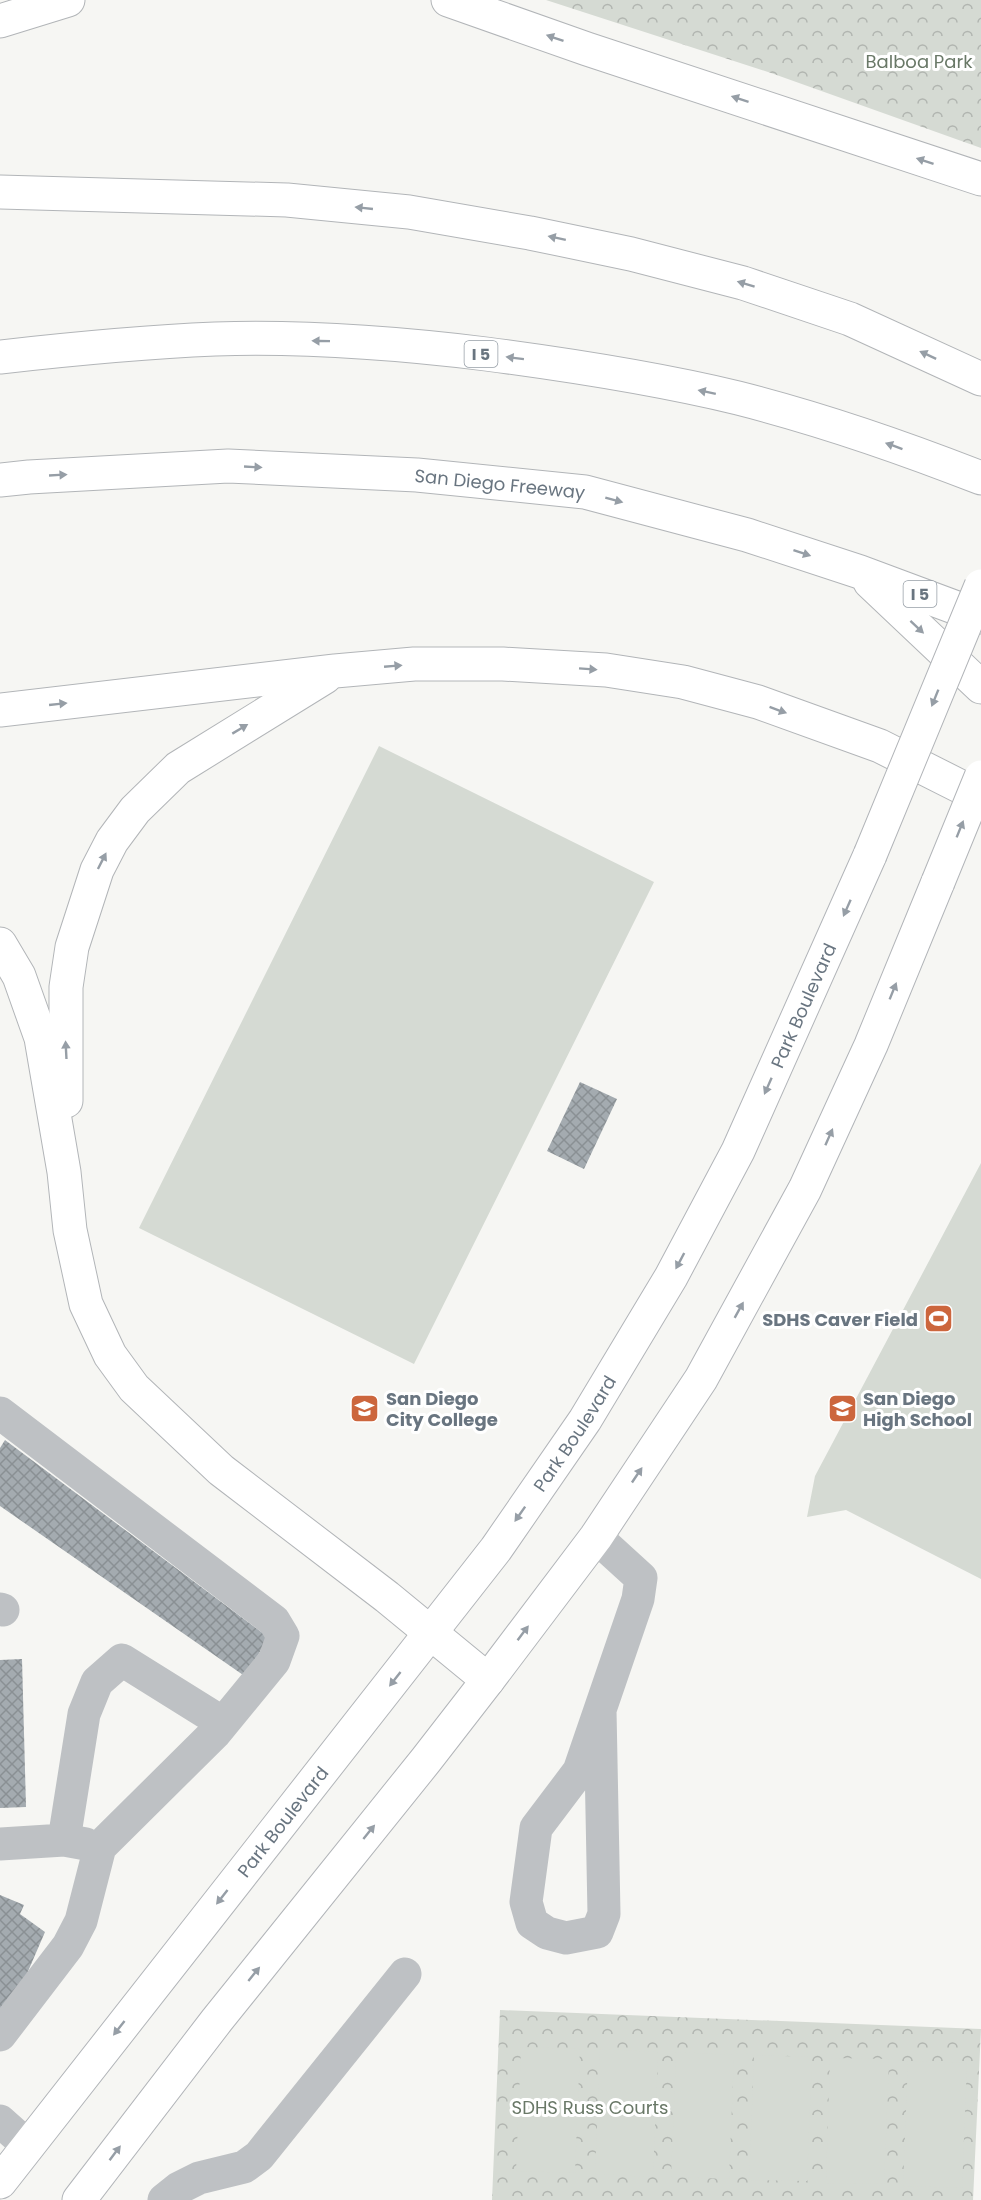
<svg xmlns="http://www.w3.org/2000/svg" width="981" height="2200" viewBox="0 0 981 2200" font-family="Poppins,sans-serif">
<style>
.park{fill:url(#park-crowns)}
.pitch{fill:#d5dad3}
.building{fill:url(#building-cross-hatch)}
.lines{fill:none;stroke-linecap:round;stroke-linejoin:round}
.major-casing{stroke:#b2b5b9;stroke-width:35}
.highway-casing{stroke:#b2b5b8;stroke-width:35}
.minor{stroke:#bec1c4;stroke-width:33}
.major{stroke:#fff;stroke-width:33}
.highway{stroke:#fff;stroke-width:33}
.major-bridge-casing{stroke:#b2b5b9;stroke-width:35;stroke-linecap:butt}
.major-bridge{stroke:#fff;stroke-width:33}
.oneway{fill:#969ea6}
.labels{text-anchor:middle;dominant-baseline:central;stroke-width:6;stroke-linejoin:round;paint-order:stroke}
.shield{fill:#fff;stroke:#969ea6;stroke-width:1.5}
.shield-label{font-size:16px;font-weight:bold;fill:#697580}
.park-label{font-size:18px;fill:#697867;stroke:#fff}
.street-label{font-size:18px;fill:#697580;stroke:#fff}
.poi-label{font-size:18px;font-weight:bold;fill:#697580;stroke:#fff;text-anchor:start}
</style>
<defs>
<pattern id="park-crowns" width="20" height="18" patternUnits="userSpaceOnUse" patternTransform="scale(1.5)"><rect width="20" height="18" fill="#d5dad3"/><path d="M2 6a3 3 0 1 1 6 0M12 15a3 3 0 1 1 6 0" fill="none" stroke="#b1b5b0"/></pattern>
<pattern id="building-cross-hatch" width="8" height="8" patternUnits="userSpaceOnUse" patternTransform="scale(1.5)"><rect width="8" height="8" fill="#a4abb0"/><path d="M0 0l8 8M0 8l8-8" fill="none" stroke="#8a9094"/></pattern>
</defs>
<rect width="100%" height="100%" fill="#f6f6f3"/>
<path class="park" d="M 546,0 L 981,0 L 981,148 L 771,73 Z
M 500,2010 L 981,2029 L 973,2200 L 492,2200 Z"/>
<path class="pitch" d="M 379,746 L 654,882 L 414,1364 L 139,1228 Z
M 981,1163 L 981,1579 L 846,1510 L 807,1517 L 815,1476 Z
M 521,2047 L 580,2049 L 575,2173 L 516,2171 Z
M 600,2049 L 658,2052 L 653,2177 L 595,2174 Z
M 676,2052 L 734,2055 L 729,2179 L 671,2177 Z
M 754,2055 L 812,2057 L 807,2181 L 749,2180 Z
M 830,2058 L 889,2059 L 884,2184 L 826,2183 Z
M 908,2061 L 967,2063 L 962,2188 L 903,2186 Z"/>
<path class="building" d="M 580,1082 L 617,1099 L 584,1169 L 547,1151 Z
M 5,1440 L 268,1637 L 246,1677 L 0,1506 L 0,1448 Z
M 22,1659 L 26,1807 L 0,1808 L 0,1660 Z
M 0,1895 L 24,1905 L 20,1914 L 45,1932 L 10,2013 L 0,2010 Z"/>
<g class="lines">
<defs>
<g id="major">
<path id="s1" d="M 0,2182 L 496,1549 L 585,1420 L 671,1277 L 738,1151 L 870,855"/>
<path d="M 79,2200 L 217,2020 L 426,1760 L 488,1680 L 596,1537 L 701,1379 L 805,1189 L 871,1045 L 938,882"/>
</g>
<g id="highway">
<path d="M 448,0 L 587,49 L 981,179"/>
<path d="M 0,21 L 68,0"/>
<path d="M 0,192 L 287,200 L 409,212 L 530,233 L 631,254 L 743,283 L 850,319 L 981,379"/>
<path d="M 0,357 C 71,349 143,342 215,339 C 305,336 396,343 486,354 C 570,365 655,378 738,398 C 821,419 902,447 981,478"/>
<path id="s2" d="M 0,480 L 29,477 L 228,466 L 417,475 L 585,492 L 747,535 L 860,572 L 981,617"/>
<path d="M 870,582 L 981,687"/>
<path d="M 0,710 L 335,671 L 414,664 L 503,664 L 606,670 L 683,682 L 758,702 L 880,746 L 981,797"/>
<path d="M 0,944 L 19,976 L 41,1038 L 64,1172 L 70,1230 L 86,1304 L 110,1355 L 134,1388 L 221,1470 L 387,1597 L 488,1680"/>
<path d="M 66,1101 L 66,987 L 72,947 L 97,870 L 112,841 L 135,810 L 178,768 L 325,677"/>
</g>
</defs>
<use href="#major" class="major-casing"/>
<use href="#highway" class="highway-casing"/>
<path class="minor" d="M 0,1413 L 274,1621 L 283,1636 L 274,1661 L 215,1733 L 100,1847 L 81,1921 L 68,1946 L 0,2035
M 596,1537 L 641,1578 L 638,1599 L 579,1771 L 536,1828 L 526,1902 L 532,1923 L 547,1933 L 566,1938 L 597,1932 L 604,1914 L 600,1710
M 0,1609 L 3,1610
M 64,1840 L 84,1714 L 97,1682 L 122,1660 L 223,1723
M 0,1844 L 64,1840 L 86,1844
M 0,2121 L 28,2146
M 164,2200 L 179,2188 L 199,2178 L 244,2167 L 259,2156 L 405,1974"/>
<use href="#major" class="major"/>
<use href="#highway" class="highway"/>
<defs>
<path id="major-bridge" d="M 870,855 L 981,586
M 938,882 L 981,777"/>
</defs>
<use href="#major-bridge" class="major-bridge-casing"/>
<use href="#major-bridge" class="major-bridge"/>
</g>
<defs><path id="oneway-solid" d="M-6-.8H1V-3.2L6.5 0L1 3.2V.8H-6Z" transform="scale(1.5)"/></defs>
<g class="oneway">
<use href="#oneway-solid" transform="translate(555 38) rotate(-161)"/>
<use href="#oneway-solid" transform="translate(740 99) rotate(-162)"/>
<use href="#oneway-solid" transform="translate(925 161) rotate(-162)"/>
<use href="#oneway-solid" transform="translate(364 208) rotate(-174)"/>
<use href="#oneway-solid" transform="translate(557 238) rotate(-168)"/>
<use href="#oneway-solid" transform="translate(746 284) rotate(-163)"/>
<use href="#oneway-solid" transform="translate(321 341) rotate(-179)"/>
<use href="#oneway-solid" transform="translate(928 355) rotate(-155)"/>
<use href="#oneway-solid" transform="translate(515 358) rotate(-173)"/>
<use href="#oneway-solid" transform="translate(707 392) rotate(-168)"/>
<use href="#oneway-solid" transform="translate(894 446) rotate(-160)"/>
<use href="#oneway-solid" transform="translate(253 467) rotate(3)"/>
<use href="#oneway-solid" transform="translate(58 475) rotate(-3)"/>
<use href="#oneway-solid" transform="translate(614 500) rotate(15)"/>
<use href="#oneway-solid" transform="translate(802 553) rotate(18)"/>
<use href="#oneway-solid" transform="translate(917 627) rotate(43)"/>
<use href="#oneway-solid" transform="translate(393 666) rotate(-5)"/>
<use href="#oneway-solid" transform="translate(588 669) rotate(4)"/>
<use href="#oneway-solid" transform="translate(935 698) rotate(112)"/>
<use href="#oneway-solid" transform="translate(58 704) rotate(-6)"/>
<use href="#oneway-solid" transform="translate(778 710) rotate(20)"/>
<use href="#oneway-solid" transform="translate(240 729) rotate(-31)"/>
<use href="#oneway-solid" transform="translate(960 829) rotate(-68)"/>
<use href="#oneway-solid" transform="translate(102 861) rotate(-63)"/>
<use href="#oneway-solid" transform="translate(847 908) rotate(114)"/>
<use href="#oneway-solid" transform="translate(893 991) rotate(-68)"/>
<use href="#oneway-solid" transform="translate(66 1050) rotate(-93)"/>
<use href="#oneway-solid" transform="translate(768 1086) rotate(114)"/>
<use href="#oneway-solid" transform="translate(829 1137) rotate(-66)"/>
<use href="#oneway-solid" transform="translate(680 1261) rotate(118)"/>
<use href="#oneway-solid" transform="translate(739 1310) rotate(-61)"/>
<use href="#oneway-solid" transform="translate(637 1475) rotate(-56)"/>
<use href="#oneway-solid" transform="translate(520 1514) rotate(125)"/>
<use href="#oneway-solid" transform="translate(523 1633) rotate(-53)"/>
<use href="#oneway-solid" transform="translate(395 1679) rotate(128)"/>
<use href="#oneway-solid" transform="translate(369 1832) rotate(-51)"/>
<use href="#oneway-solid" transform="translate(222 1897) rotate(128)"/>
<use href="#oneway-solid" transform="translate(254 1974) rotate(-51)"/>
<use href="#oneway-solid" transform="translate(119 2028) rotate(128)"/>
<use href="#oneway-solid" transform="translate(115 2153) rotate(-53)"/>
</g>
<defs>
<symbol id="stadium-square" viewBox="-11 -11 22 22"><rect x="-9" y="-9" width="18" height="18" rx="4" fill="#cc663d" stroke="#fff"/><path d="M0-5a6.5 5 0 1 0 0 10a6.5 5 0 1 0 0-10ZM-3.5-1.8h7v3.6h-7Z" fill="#fff"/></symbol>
<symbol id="university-square" viewBox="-11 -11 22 22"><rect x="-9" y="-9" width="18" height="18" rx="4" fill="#cc663d" stroke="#fff"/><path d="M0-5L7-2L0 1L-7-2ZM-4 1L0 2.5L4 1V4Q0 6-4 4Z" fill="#fff"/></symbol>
<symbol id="school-square" viewBox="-11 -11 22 22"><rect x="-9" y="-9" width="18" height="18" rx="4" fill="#cc663d" stroke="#fff"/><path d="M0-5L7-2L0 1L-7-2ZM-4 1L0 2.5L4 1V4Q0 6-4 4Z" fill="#fff"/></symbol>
</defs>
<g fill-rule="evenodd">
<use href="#stadium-square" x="922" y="1302" width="33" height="33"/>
<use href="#university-square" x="348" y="1392" width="33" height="33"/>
<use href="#school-square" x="826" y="1392" width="33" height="33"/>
</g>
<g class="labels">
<g class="shield">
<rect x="464.5" y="341" width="33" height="26" rx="4.5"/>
<rect x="903.5" y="581" width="33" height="26" rx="4.5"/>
</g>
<g class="shield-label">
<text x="481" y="354">I 5</text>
<text x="920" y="594">I 5</text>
</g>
<g class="park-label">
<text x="919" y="61">Balboa Park</text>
<text x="590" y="2107">SDHS Russ Courts</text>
</g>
<g class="street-label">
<text stroke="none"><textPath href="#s2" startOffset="501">San Diego Freeway</textPath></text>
<text stroke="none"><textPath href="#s1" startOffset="1430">Park Boulevard</textPath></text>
<text stroke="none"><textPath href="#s1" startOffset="944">Park Boulevard</textPath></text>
<text stroke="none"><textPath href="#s1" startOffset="458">Park Boulevard</textPath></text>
</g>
<g class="poi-label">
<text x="918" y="1319" text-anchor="end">SDHS Caver Field</text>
<text x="386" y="1398">San Diego<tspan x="386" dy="21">City College</tspan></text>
<text x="863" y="1398">San Diego<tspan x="863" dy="21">High School</tspan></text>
</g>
</g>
</svg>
